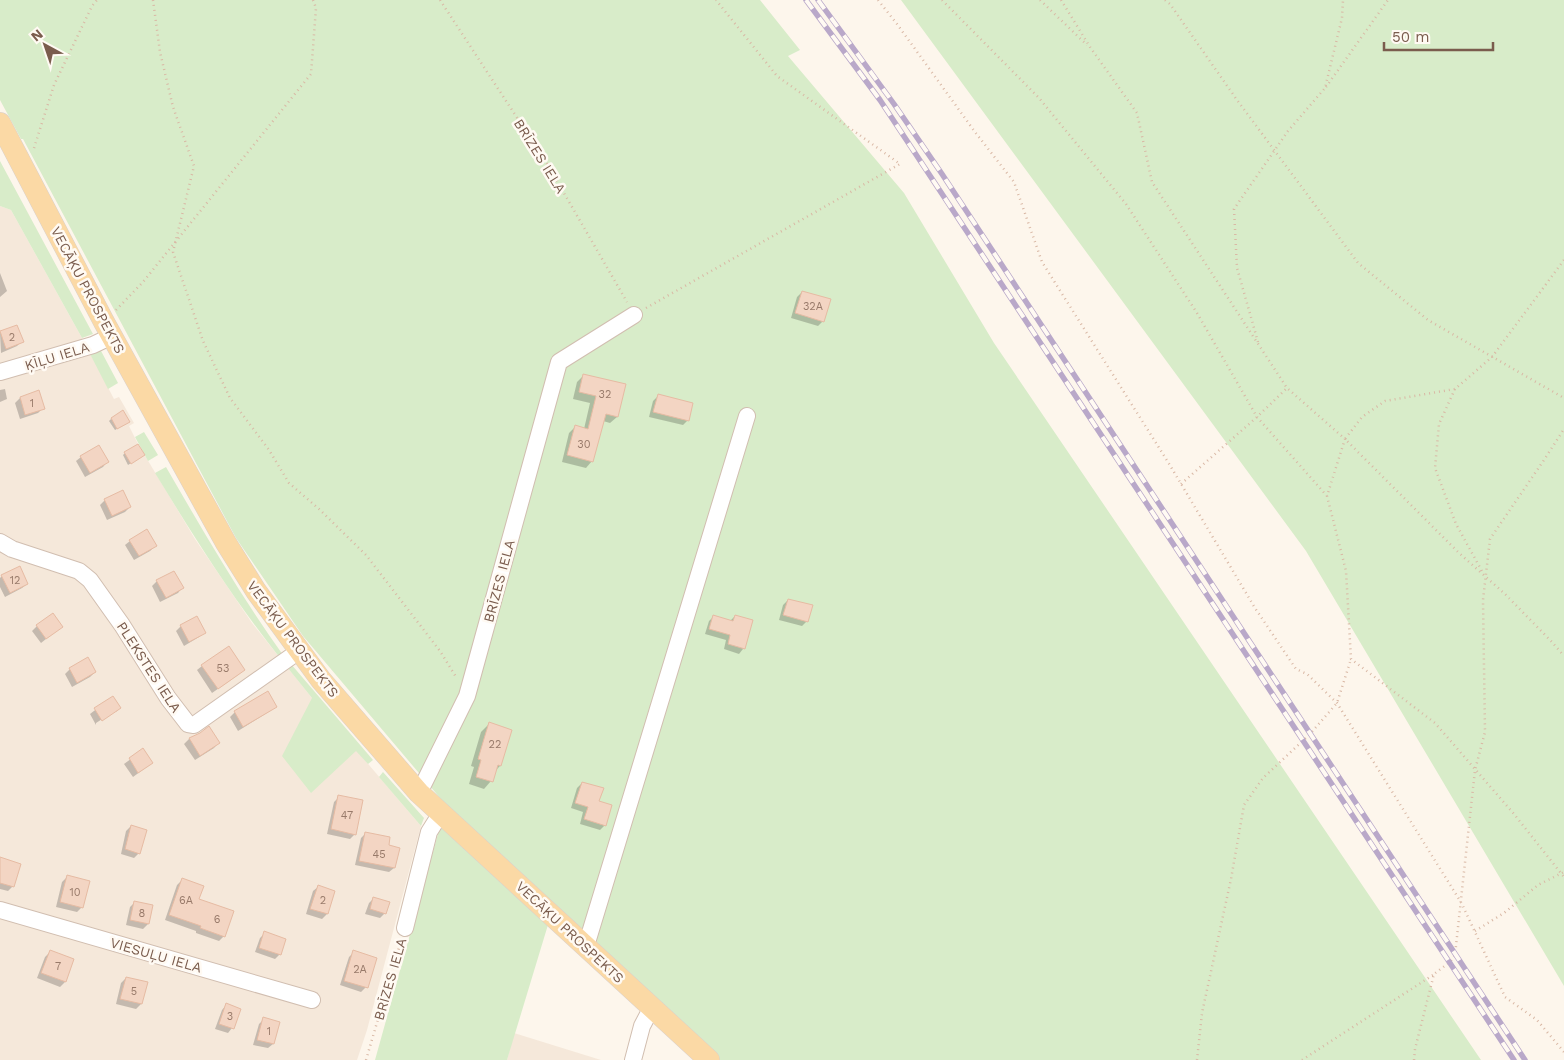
<svg xmlns="http://www.w3.org/2000/svg" width="1564" height="1060" viewBox="0 0 1564 1060" font-family="'Work Sans',sans-serif">
<style>
.residential{fill:#f5e8da}
.green{fill:#d8ecc9}
.shadow{fill:#0003}
.building{fill:#f3d5c3;stroke:#e6bba3}
.lines{fill:none;stroke-linecap:round;stroke-linejoin:round}
.minor-casing{stroke:#d1beb0;stroke-width:18}
.major-casing{stroke:#dad1cd;stroke-width:22}
.path{stroke:#d9b8a5;stroke-width:2.5;stroke-dasharray:1 4;stroke-linecap:butt}
.minor{stroke:#fff;stroke-width:16}
.major{stroke:#fbd9a5;stroke-width:21}
.rail-casing{stroke:#b9a8c9;stroke-width:5.5}
.rail{stroke:#fffaf3;stroke-width:4;stroke-dasharray:11;stroke-linecap:butt}
.labels{text-anchor:middle;dominant-baseline:central;stroke-width:5;stroke-linejoin:round;paint-order:stroke}
.number-label{font-size:11px;fill:#987a6a}
.street-label{font-size:14px;fill:#7a5c4d;stroke:#fffaf3}
</style>
<rect width="100%" height="100%" fill="#fdf6ec"/>
<path class="residential" d="M 0,206 L 11,210 L 82,338 L 114,399 L 119,397 L 134,423 L 129,426 L 138,444 L 195,539 L 252,623 L 312,698 L 421,826 L 367,1030 L 357,1060 L 0,1060 Z
M 514,1033 L 601,1060 L 507,1060 Z"/>
<path class="green" d="M 0,0 L 760,0 L 800,50 L 788,56 L 904,193 L 994,343 L 1481,1060 L 697,1060 L 554,905 L 507,1060 L 375,1060 L 446,805 L 303,636 L 236,538 L 23,139 L 21,139 L 0,100 Z
M 901,0 L 1564,0 L 1564,986 L 1306,551 Z
M 0,161 L 93,334 L 82,338 L 11,210 L 0,206 Z
M 100,349 L 118,383 L 108,389 L 90,354 Z
M 144,432 L 158,455 L 148,461 L 135,437 Z
M 166,467 C 203,531 240,595 283,655 L 280,658 C 233,599 194,537 155,473 Z
M 291,664 L 373,760 L 368,764 L 356,751 L 311,793 L 282,756 L 312,698 L 287,667 Z
M 383,772 L 424,818 L 421,826 L 379,777 Z"/>
<path class="shadow" d="M 0,273 L 7,291 L 0,297 Z
M 802,292 L 823,321 L 818,326 L 791,318 L 797,297 Z
M 16,326 L 22,341 L 17,346 L 1,353 L 0,333 Z
M 584,375 L 617,417 L 610,423 L 603,421 L 592,461 L 586,468 L 562,462 L 569,433 L 575,427 L 584,429 L 590,403 L 573,399 L 577,382 Z
M 5,389 L 7,399 L 0,402 L 0,390 Z
M 658,396 L 688,420 L 683,425 L 649,417 L 653,401 Z
M 20,398 L 43,408 L 38,413 L 20,419 L 15,403 Z
M 111,419 L 126,424 L 115,430 L 109,421 Z
M 125,453 L 141,457 L 128,465 L 123,455 Z
M 81,457 L 107,462 L 103,467 L 85,477 L 76,461 Z
M 123,492 L 130,507 L 125,512 L 107,520 L 100,505 L 105,500 Z
M 130,541 L 155,546 L 150,551 L 134,560 L 125,545 Z
M 174,572 L 182,588 L 178,593 L 160,602 L 152,586 L 157,581 Z
M 2,576 L 27,584 L 22,588 L 5,597 L 0,587 L 0,578 Z
M 788,600 L 807,621 L 802,626 L 779,620 L 783,605 Z
M 714,616 L 730,621 L 735,616 L 752,621 L 743,649 L 739,654 L 724,649 L 726,640 L 705,634 L 709,621 Z
M 37,626 L 61,627 L 41,643 L 32,631 Z
M 181,626 L 204,632 L 199,637 L 184,646 L 176,631 Z
M 202,666 L 243,670 L 238,675 L 212,693 L 197,670 Z
M 70,669 L 95,672 L 90,677 L 72,687 L 65,674 Z
M 112,697 L 119,708 L 116,712 L 116,710 L 96,723 L 96,725 L 90,714 Z
M 275,706 L 270,711 L 238,731 L 230,717 L 235,712 Z
M 489,724 L 500,766 L 495,771 L 491,781 L 484,789 L 469,784 L 474,767 L 471,766 L 481,732 Z
M 200,734 L 218,743 L 214,748 L 195,760 L 184,744 L 189,739 Z
M 143,750 L 152,763 L 133,777 L 124,764 Z
M 582,783 L 598,802 L 605,825 L 600,830 L 580,824 L 583,812 L 571,808 L 577,788 Z
M 339,797 L 355,834 L 350,839 L 327,834 L 334,802 Z
M 131,826 L 139,853 L 134,858 L 121,854 L 126,831 Z
M 366,833 L 387,846 L 394,868 L 389,872 L 355,865 L 361,838 Z
M 0,859 L 13,886 L 8,891 L 0,889 Z
M 67,877 L 82,907 L 77,912 L 56,907 L 62,882 Z
M 182,880 L 224,936 L 219,941 L 196,933 L 196,931 L 165,920 L 177,885 Z
M 318,887 L 334,891 L 327,914 L 322,919 L 306,914 L 313,891 Z
M 374,898 L 385,913 L 380,918 L 365,914 L 369,903 Z
M 135,902 L 148,924 L 143,929 L 126,925 L 130,907 Z
M 265,933 L 280,954 L 275,959 L 255,952 L 260,938 Z
M 50,952 L 73,960 L 65,982 L 60,987 L 37,978 L 45,957 Z
M 354,952 L 366,987 L 361,992 L 340,985 L 349,957 Z
M 126,978 L 146,983 L 141,1004 L 136,1009 L 116,1004 L 121,983 Z
M 226,1005 L 232,1028 L 228,1033 L 215,1029 L 222,1010 Z
M 264,1019 L 273,1044 L 268,1048 L 253,1045 L 259,1024 Z"/>
<path class="building" d="M 802,291 L 831,299 L 824,322 L 795,313 Z
M 17,325 L 24,342 L 6,349 L 0,331 Z
M 583,374 L 626,384 L 618,417 L 606,414 L 593,462 L 567,455 L 575,425 L 588,429 L 596,396 L 579,392 Z
M 39,390 L 45,409 L 25,415 L 20,397 Z
M 658,394 L 693,403 L 689,421 L 653,412 Z
M 123,410 L 130,422 L 117,429 L 111,418 Z
M 138,444 L 145,455 L 131,464 L 124,452 Z
M 99,445 L 109,462 L 90,473 L 80,456 Z
M 123,490 L 131,507 L 112,516 L 104,499 Z
M 147,529 L 157,546 L 139,556 L 129,540 Z
M 20,566 L 28,584 L 10,593 L 1,575 Z
M 174,571 L 184,588 L 166,598 L 156,580 Z
M 788,599 L 813,605 L 808,622 L 783,615 Z
M 53,613 L 63,627 L 46,639 L 36,625 Z
M 713,615 L 733,621 L 735,615 L 753,620 L 745,649 L 728,644 L 730,635 L 709,629 Z
M 197,616 L 206,633 L 189,642 L 180,625 Z
M 229,646 L 245,670 L 218,689 L 201,665 Z
M 88,657 L 96,672 L 77,683 L 69,668 Z
M 268,691 L 277,707 L 243,727 L 234,711 Z
M 113,696 L 121,708 L 102,721 L 94,708 Z
M 489,722 L 512,730 L 501,766 L 498,765 L 493,782 L 476,777 L 481,760 L 478,759 Z
M 209,726 L 220,743 L 200,756 L 189,738 L 200,733 Z
M 143,748 L 153,763 L 138,773 L 129,758 Z
M 582,782 L 604,788 L 599,801 L 612,805 L 606,826 L 584,819 L 588,807 L 575,803 Z
M 338,795 L 363,800 L 356,835 L 331,829 Z
M 131,825 L 147,830 L 140,854 L 125,849 Z
M 365,832 L 390,837 L 389,845 L 400,848 L 395,868 L 359,861 Z
M 0,857 L 21,864 L 14,887 L 0,883 Z
M 67,875 L 90,881 L 83,908 L 60,902 Z
M 182,878 L 204,886 L 199,899 L 234,911 L 225,937 L 200,928 L 201,926 L 169,915 Z
M 318,885 L 335,891 L 328,914 L 310,909 Z
M 373,897 L 390,902 L 386,914 L 370,909 Z
M 134,901 L 153,905 L 149,924 L 130,920 Z
M 264,931 L 286,939 L 281,955 L 259,948 Z
M 50,950 L 74,959 L 66,982 L 41,973 Z
M 353,950 L 377,958 L 368,988 L 344,981 Z
M 126,977 L 148,982 L 142,1004 L 120,999 Z
M 226,1003 L 241,1009 L 234,1029 L 219,1024 Z
M 263,1017 L 280,1022 L 274,1044 L 257,1040 Z"/>
<g class="lines">
<defs>
<path id="minor" d="M 0,372 L 93,345 L 112,336
M 0,542 L 12,549 L 79,571 L 90,580 L 122,625 L 168,698 L 188,724 L 194,725 L 299,651
M 419,793 L 467,696 L 559,362 L 634,315
M 0,910 L 312,1000
M 405,928 L 429,832 L 441,813
M 586,946 L 747,416
M 633,1060 L 642,1026 L 652,1007"/>
<path id="major" d="M 0,123 L 104,322 L 226,543 L 256,591 L 321,680 L 419,793 L 709,1060"/>
</defs>
<use href="#minor" class="minor-casing"/>
<use href="#major" class="major-casing"/>
<path class="path" d="M 153,0 L 160,52 L 173,107 L 194,166 L 173,252 L 203,341 L 230,398 L 269,450 L 289,483 L 319,509 L 366,555 L 440,651 L 456,677
M 440,0 L 546,162 L 627,302
M 878,0 L 897,24 L 975,132 L 1014,182 L 1042,262 L 1168,462 L 1255,608 L 1296,669 L 1307,674 L 1337,703 L 1462,904 L 1505,997 L 1537,1020 L 1564,1052
M 942,0 L 1039,98 L 1126,204 L 1197,313 L 1257,417 L 1327,496
M 1040,0 L 1087,45
M 1061,0 L 1090,47 L 1137,113 L 1152,182 L 1287,388 L 1345,439 L 1327,496 L 1346,571 L 1351,659 L 1435,723 L 1514,814 L 1564,877
M 1165,0 L 1170,4 L 1237,100 L 1358,263 L 1428,320 L 1564,398
M 1326,87 L 1388,0
M 34,148 L 54,85 L 92,6 L 97,0
M 1564,260 L 1492,357 L 1455,389 L 1385,401 L 1362,417 L 1345,439 L 1459,553 L 1505,594 L 1551,641 L 1564,656
M 646,308 L 900,164 L 777,76 L 716,0
M 116,310 L 143,282 L 311,74 L 316,8 L 313,0
M 1258,342 L 1237,268 L 1234,209 L 1288,131 L 1325,88 L 1342,18 L 1343,0
M 1455,389 L 1439,424 L 1435,468 L 1456,524 L 1483,573
M 1181,484 L 1257,417 L 1287,388
M 1475,931 L 1504,913 L 1538,885 L 1564,872
M 366,1060 L 401,941
M 1197,1060 L 1202,1013 L 1231,879 L 1244,805 L 1263,778 L 1310,734 L 1337,703 L 1351,659
M 1302,1060 L 1433,975
M 1414,1060 L 1415,1049 L 1434,974 L 1450,962 L 1455,955 L 1475,770 L 1485,732 L 1483,600 L 1490,539 L 1544,460 L 1564,429"/>
<use href="#minor" class="minor"/>
<use href="#major" class="major"/>
<defs>
<path id="rail" d="M 806,0 L 880,100 L 1514,1060
M 818,0 L 894,104 L 942,174 L 1525,1060"/>
</defs>
<use href="#rail" class="rail-casing"/>
<use href="#rail" class="rail"/>
</g>
<g class="labels">
<g class="number-label">
<text x="813" y="306">32A</text>
<text x="12" y="337">2</text>
<text x="605" y="394">32</text>
<text x="32" y="403">1</text>
<text x="584" y="444">30</text>
<text x="15" y="580">12</text>
<text x="223" y="668">53</text>
<text x="495" y="744">22</text>
<text x="347" y="815">47</text>
<text x="379" y="854">45</text>
<text x="75" y="892">10</text>
<text x="186" y="900">6A</text>
<text x="323" y="900">2</text>
<text x="142" y="913">8</text>
<text x="217" y="919">6</text>
<text x="58" y="966">7</text>
<text x="360" y="969">2A</text>
<text x="134" y="991">5</text>
<text x="230" y="1016">3</text>
<text x="269" y="1031">1</text>
</g>
<g class="street-label">
<text transform="translate(540 156) rotate(58)">BRĪZES IELA</text>
<text transform="translate(88 290) rotate(62)">VECĀĶU PROSPEKTS</text>
<text transform="translate(57 356) rotate(-17)">ĶĪĻU IELA</text>
<text transform="translate(499 581) rotate(-75)">BRĪZES IELA</text>
<text transform="translate(293 639) rotate(53)">VECĀĶU PROSPEKTS</text>
<text transform="translate(149 667) rotate(57)">PLEKSTES IELA</text>
<text transform="translate(570 932) rotate(43)">VECĀĶU PROSPEKTS</text>
<text transform="translate(156 955) rotate(16)">VIESUĻU IELA</text>
<text transform="translate(390 979) rotate(-74)">BRĪZES IELA</text>
</g>
</g>
<g transform="translate(45 45) rotate(320)" stroke="#fffaf3" stroke-width="4" paint-order="stroke">
<path d="M0-4L9 19L0 12L-9 19Z" fill="#7a5c4d"/>
<text y="-8" font-size="14" font-weight="bold" text-anchor="middle" fill="#7a5c4d">N</text>
</g>
<path d="M1384 42v8h109v-8" fill="none" stroke="#7a5c4d" stroke-width="2.5"/>
<text x="1392" y="42" font-size="15" fill="#7a5c4d" stroke="#fffaf3" stroke-width="4" paint-order="stroke">50 m</text>
</svg>
